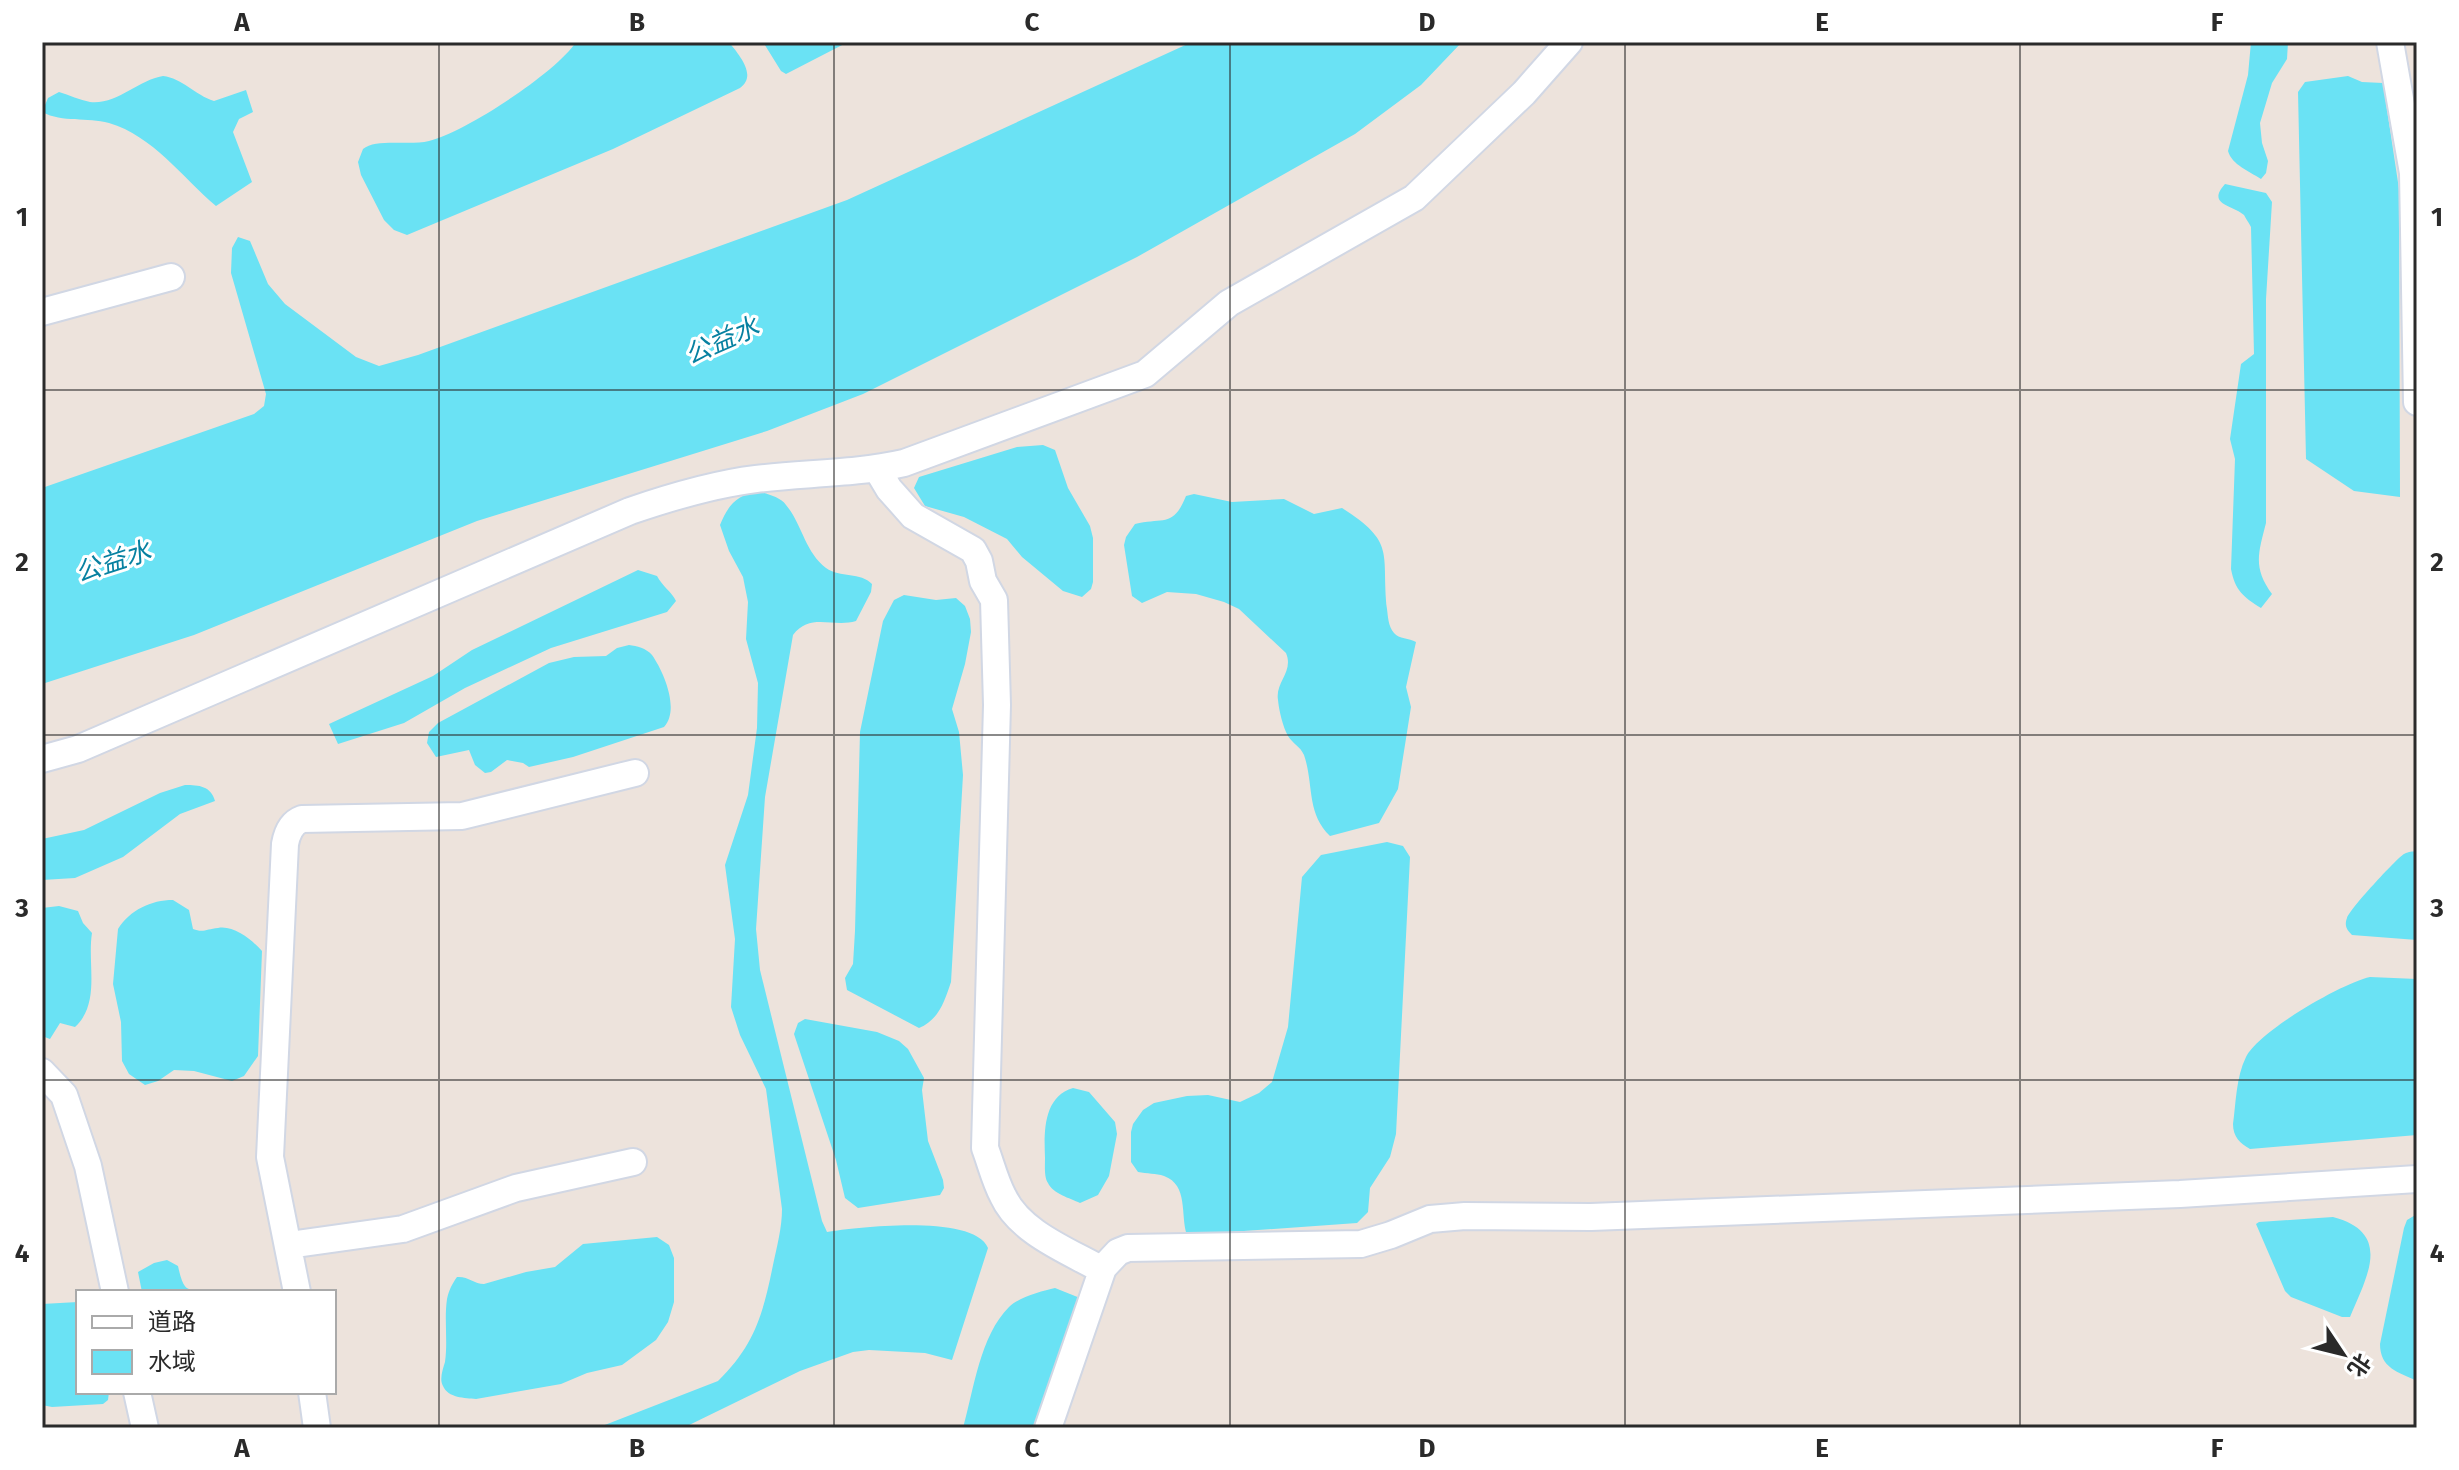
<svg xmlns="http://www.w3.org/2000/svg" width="2459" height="1470" viewBox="0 0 2459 1470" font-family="'Fira Sans','Noto Sans SC',sans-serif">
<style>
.water{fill:#6ae2f4}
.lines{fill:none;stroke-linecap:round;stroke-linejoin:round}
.minor-casing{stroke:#d1d7e4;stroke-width:30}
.minor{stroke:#fff;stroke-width:26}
.grid{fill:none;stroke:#2a2a2a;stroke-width:2;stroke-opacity:0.55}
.labels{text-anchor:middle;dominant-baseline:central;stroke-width:6;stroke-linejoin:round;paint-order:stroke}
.water-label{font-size:26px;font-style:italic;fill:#0781a1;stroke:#fff}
.neatline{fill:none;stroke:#2a2a2a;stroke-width:3}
.grid-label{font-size:26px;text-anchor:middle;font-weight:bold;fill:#2a2a2a}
</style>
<rect width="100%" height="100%" fill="#ede3dc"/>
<path class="water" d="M 576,42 L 729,42 C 738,54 758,75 740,88 L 613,149 L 407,235 L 394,230 L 384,220 L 361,175 L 358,162 L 363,149 C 376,138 410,146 429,141 C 464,133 557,72 576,42 Z
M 763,42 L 848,42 L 786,74 L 781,71 Z
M 1192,42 L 1462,42 L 1421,85 L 1355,134 L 1137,257 L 863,394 L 767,431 L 477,521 L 194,635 L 42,684 L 42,488 L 254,414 L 264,406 L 266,394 L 231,273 L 232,248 L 238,237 L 250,241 L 268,284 L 285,304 L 356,357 L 379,366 L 418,355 L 847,200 Z
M 2251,42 L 2288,42 L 2287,59 L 2272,83 L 2260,123 L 2262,143 L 2268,161 L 2266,173 L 2261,179 C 2249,171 2232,165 2228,151 L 2248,75 Z
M 163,76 C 182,78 195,95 214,101 L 246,90 L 253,112 L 239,119 L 233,132 L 252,182 L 216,206 C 182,177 153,136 109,123 C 87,117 63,123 42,112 L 48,98 L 59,92 C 69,95 80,100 90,102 C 117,105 138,80 163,76 Z
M 2348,76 L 2362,82 L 2383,83 L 2399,189 L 2400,497 L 2354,491 L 2306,459 L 2298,92 L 2305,82 Z
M 2225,184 L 2266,193 L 2272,202 L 2266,299 L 2266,523 C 2258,554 2253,568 2272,594 L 2261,608 C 2243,597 2235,590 2231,569 L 2235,459 L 2230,439 L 2241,364 L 2254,354 L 2251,227 C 2250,225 2245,217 2244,215 C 2233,205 2206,205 2225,184 Z
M 1043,445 L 1055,450 L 1068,488 L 1090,526 L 1093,538 L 1093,582 L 1091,589 L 1082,597 L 1063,591 L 1022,557 L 1007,539 L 964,517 L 925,506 L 914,488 L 919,477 L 1017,447 Z
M 758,491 C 767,494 781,497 786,505 C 802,524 805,552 826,568 C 840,578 861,572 872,584 L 871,592 L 856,621 C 833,628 810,612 793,635 L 765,797 L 756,929 L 760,970 L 822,1221 L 827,1232 C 859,1227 974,1214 988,1248 L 952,1360 L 925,1353 L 869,1350 L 853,1352 L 800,1371 L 683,1428 L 597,1428 L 718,1381 C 755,1345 763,1314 773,1265 C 777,1246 782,1228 782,1209 L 766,1089 L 740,1035 L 731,1007 L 735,939 L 725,865 L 748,795 L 757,728 L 758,683 L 746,639 L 748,602 L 743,577 L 729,551 L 720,525 C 728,505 737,495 758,491 Z
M 1194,494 L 1232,502 L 1284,499 L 1314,514 L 1342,508 C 1397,543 1381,553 1387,609 C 1388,616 1388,626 1394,633 C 1399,639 1409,638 1416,642 L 1406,687 L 1411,707 L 1398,789 L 1379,823 L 1330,836 C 1306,813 1314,784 1304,755 C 1300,746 1293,744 1288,736 C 1283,727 1279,711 1278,700 C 1275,682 1294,672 1286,653 L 1239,609 L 1224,602 L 1196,594 L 1167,592 L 1142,603 L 1132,596 L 1124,545 L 1126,537 L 1135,524 C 1164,517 1173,528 1186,496 Z
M 638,570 L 657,576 C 662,586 672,592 676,601 L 667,612 L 551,648 L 465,688 L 404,723 L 338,744 L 329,724 L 433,676 L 472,650 Z
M 904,595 L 936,600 L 956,598 L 965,606 L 970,619 L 971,632 L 965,664 L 952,709 L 959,732 L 963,775 L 951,982 C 945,1000 939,1020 919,1028 L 847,990 L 845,978 L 853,964 L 855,931 L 860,732 L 883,621 L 894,600 Z
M 629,645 C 637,646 646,648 652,655 C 664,672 680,710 664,727 L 573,757 L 529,767 L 523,763 L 507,760 L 491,772 L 485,773 L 475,765 L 469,750 L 436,757 L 427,743 L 429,732 L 438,723 L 549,663 L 574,657 L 606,656 L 617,648 Z
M 185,785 C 199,785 211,786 215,801 L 180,814 L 123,857 L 75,878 L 42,880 L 42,839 L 84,830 L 160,793 Z
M 1387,842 L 1403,846 L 1410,857 L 1396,1134 L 1390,1157 L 1370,1188 L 1368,1212 L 1357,1223 L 1187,1235 C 1180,1216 1189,1185 1164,1176 C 1156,1173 1147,1174 1138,1172 L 1131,1162 L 1131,1132 L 1133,1124 L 1143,1110 L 1154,1103 L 1187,1096 L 1208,1095 L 1240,1102 L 1259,1093 L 1272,1082 L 1288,1027 L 1302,877 L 1321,855 Z
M 2417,851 L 2417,940 L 2352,935 C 2347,930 2344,926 2347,918 C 2349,910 2396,859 2404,854 C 2410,851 2411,852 2417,851 Z
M 173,900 L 189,910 L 193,929 C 203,933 207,929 218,928 C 234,925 252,940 262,951 L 258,1056 L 244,1076 L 232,1081 L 194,1071 L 174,1070 L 158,1081 L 145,1085 L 129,1074 L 122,1061 L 121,1022 L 113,984 L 118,929 C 130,910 151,900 173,900 Z
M 59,906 L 78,911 L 83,923 L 92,933 C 87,964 101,1003 75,1027 L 60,1023 L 50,1039 L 42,1036 L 42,908 Z
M 2370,977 L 2417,979 L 2417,1135 L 2250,1149 C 2240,1143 2233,1137 2233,1124 C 2236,1103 2236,1077 2246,1057 C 2259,1031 2342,983 2370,977 Z
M 805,1019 L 877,1032 L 899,1041 L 908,1049 L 924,1078 L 922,1090 L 928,1141 L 943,1180 L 944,1188 L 940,1195 L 858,1208 L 845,1198 L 836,1160 L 794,1034 L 798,1023 Z
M 1073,1088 L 1089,1092 L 1115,1122 L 1117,1134 L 1109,1176 L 1098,1195 L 1080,1203 C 1070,1198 1053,1194 1048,1183 C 1044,1177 1045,1166 1045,1158 C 1044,1132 1043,1097 1073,1088 Z
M 2417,1214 L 2417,1381 C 2398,1372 2380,1368 2380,1344 L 2404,1228 L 2407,1220 Z
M 2333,1217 C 2393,1233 2367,1276 2350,1317 L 2342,1317 L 2291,1297 L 2285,1291 L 2256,1224 L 2259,1222 Z
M 657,1237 L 669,1245 L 674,1258 L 674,1302 L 668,1322 L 656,1340 L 622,1365 L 587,1373 L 561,1384 L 476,1399 C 465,1398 448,1398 443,1386 C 439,1379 443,1369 445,1362 C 448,1341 444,1320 447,1299 C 449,1290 452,1284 457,1277 C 468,1276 474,1284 484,1284 L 526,1272 L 555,1267 L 583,1244 Z
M 167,1260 L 178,1266 C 185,1298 189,1288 215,1289 C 222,1289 229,1291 235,1292 L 142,1292 L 138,1272 L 154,1263 Z
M 1055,1288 L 1080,1298 L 1034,1428 L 963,1428 C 974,1389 980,1336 1009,1307 C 1019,1297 1042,1291 1055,1288 Z
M 78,1302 L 78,1392 L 109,1392 L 108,1400 L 103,1404 L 52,1407 L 42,1405 L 42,1304 Z"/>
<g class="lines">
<defs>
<path id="minor" d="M 2390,42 L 2413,173 L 2417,402
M 42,312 L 171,277
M 877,469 L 889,489 L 913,516 L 973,550 L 979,561 L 983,581 L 994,600 L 997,705 L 985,1148 C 991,1164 995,1181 1003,1196 C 1020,1233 1069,1251 1102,1270
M 42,759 L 78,749 L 630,511 C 671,497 714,484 756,479 C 806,473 855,474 904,463 L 1145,374 L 1229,303 L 1414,198 L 1524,93 L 1569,42
M 42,1072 L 64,1095 L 88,1166 L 115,1292
M 289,1245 L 403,1229 L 516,1188 L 633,1162
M 297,1292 L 270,1157 L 285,844 C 287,833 291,823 302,819 L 462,816 L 635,773
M 137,1392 L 145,1428
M 312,1392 L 317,1428
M 1048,1428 L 1103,1268 L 1118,1252 L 1128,1248 L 1361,1244 L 1391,1235 L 1430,1219 L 1465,1216 L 1591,1217 L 2180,1194 L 2417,1179"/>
</defs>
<use href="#minor" class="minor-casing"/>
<use href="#minor" class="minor"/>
</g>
<path class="grid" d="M 439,42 L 439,1428M 834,42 L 834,1428M 1230,42 L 1230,1428M 1625,42 L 1625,1428M 2020,42 L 2020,1428M 42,390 L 2417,390M 42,735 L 2417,735M 42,1080 L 2417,1080"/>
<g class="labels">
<g class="water-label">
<text transform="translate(722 341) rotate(-24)">公益水</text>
<text transform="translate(113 562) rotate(-18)">公益水</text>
</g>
</g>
<rect width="2459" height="1470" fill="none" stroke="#ffffff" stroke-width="88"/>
<rect x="76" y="1290" width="260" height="104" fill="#ffffff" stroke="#aaaaaa" stroke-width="2"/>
<rect x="92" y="1316" width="40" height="12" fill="#ffffff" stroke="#aaaaaa" stroke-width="2"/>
<text x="148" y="1330" font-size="24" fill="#2a2a2a">道路</text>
<rect x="92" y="1350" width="40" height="24" fill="#6ae2f4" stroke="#aaaaaa" stroke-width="2"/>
<text x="148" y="1370" font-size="24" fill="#2a2a2a">水域</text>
<g transform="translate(2343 1354) rotate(125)" stroke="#ffffff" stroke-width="6" paint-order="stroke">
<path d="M0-6L14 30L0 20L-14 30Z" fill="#2a2a2a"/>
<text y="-12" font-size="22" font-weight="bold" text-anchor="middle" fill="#2a2a2a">北</text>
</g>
<rect x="44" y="44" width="2371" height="1382" class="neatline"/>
<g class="grid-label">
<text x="242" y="31">A</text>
<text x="637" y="31">B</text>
<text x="1032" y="31">C</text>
<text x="1427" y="31">D</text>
<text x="1822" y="31">E</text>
<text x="2217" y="31">F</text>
<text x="22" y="226">1</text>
<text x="2437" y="226">1</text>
<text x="22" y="571">2</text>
<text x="2437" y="571">2</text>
<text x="22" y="917">3</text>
<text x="2437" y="917">3</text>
<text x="22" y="1262">4</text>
<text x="2437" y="1262">4</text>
<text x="242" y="1457">A</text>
<text x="637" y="1457">B</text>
<text x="1032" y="1457">C</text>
<text x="1427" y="1457">D</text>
<text x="1822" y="1457">E</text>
<text x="2217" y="1457">F</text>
</g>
</svg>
